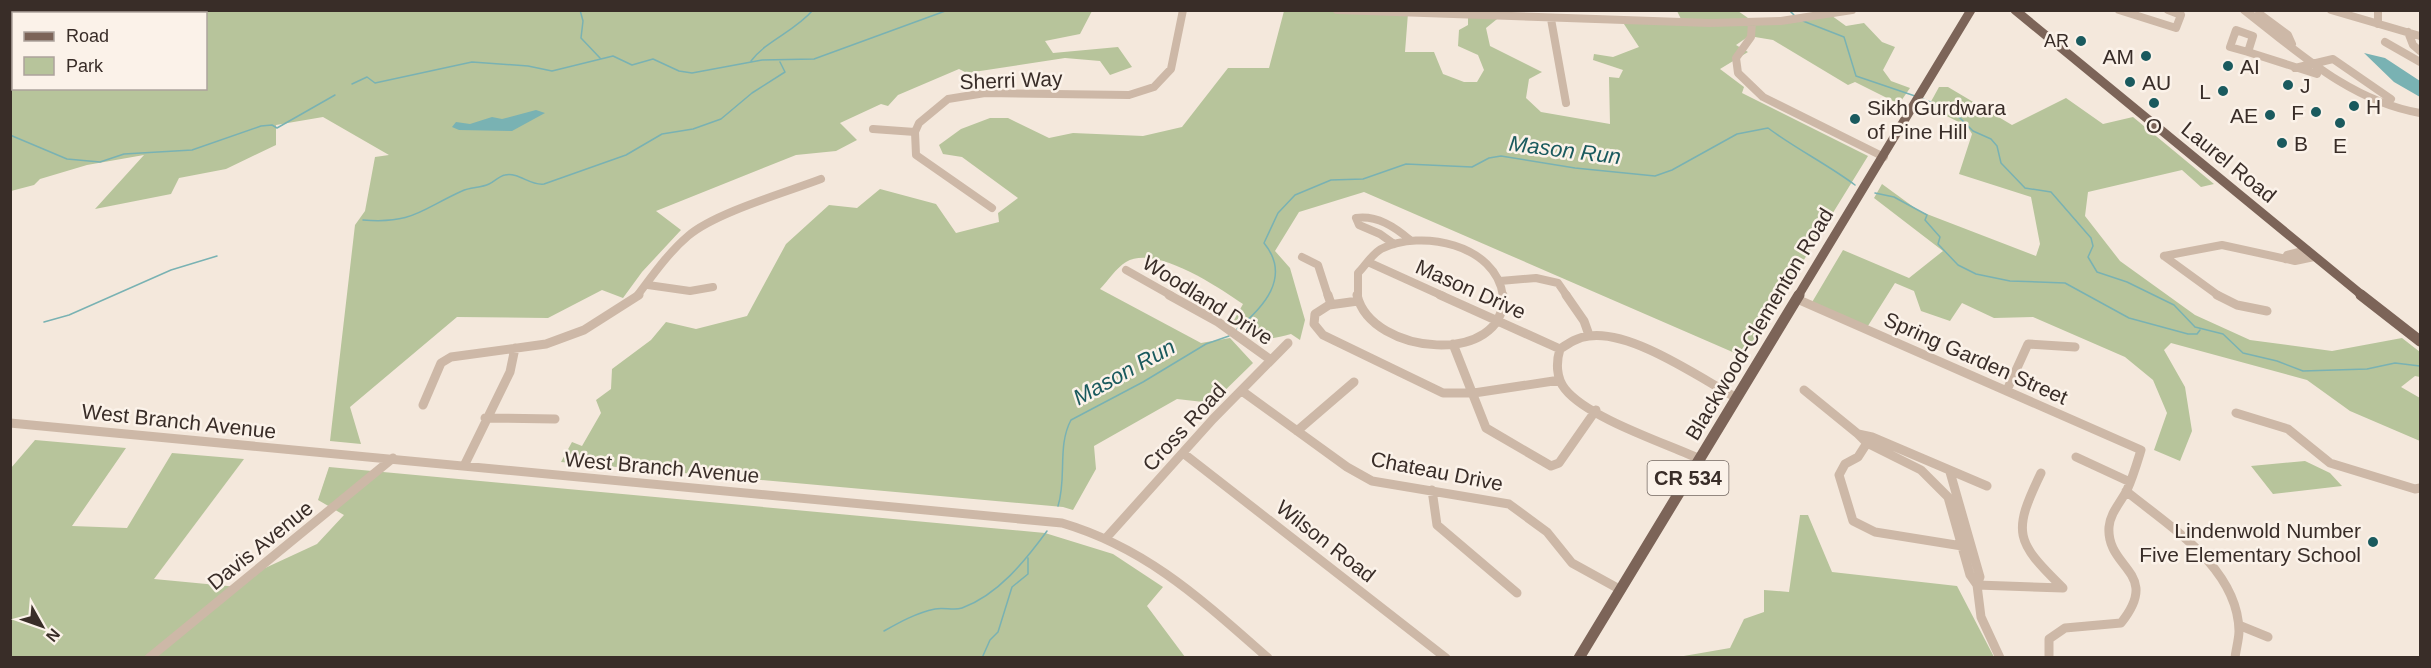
<svg xmlns="http://www.w3.org/2000/svg" width="2431" height="668" viewBox="0 0 2431 668" font-family="Arial,sans-serif">
<style>
.green{fill:#b7c49b;fill-rule:evenodd}
.water{fill:#79b2b3}
.lines{fill:none;stroke-linecap:round;stroke-linejoin:round}
.stream{stroke:#79b2b3;stroke-width:1.5}
.minor-far1{stroke:#cdb8a7;stroke-width:8}
.minor{stroke:#cdb8a7;stroke-width:9}
.major-far1{stroke:#7c6458;stroke-width:9}
.major{stroke:#7c6458;stroke-width:11}
.poi-dot{fill:#1a5a5e;stroke:#fbf2e9;stroke-width:2}
.labels{text-anchor:middle;dominant-baseline:central;stroke-width:5;stroke-linejoin:round;paint-order:stroke}
.far-poi-label{font-size:18px;fill:#392d28;stroke:#fbf2e9;text-anchor:end}
.shield{fill:#fbf2e9;stroke:#736862;stroke-width:1.5}
.shield-label{font-size:20px;font-weight:bold;fill:#392d28}
.poi-label{font-size:21px;fill:#392d28;stroke:#fbf2e9;text-anchor:start}
.street-label{font-size:21px;fill:#392d28;stroke:#fbf2e9}
.water-label{font-size:22px;font-style:italic;fill:#1a5a5e;stroke:#fbf2e9}
</style>
<rect width="100%" height="100%" fill="#f4e8dc"/>
<path class="green" d="M 1358,10 L 1408,13 L 1405,52 L 1434,52 L 1443,74 L 1464,82 L 1477,82 L 1484,70 L 1478,55 L 1458,46 L 1459,30 L 1468,25 L 1468,11 L 1503,11 L 1502,15 L 1486,28 L 1490,46 L 1542,72 L 1529,79 L 1526,98 L 1541,112 L 1610,124 L 1609,77 L 1619,78 L 1623,70 L 1593,60 L 1594,54 L 1613,57 L 1639,47 L 1622,21 L 1682,21 L 1677,11 L 1738,11 L 1748,18 L 1769,22 L 1828,13 L 1846,26 L 1864,23 L 1882,42 L 1895,47 L 1883,70 L 1891,81 L 1910,88 L 1899,104 L 1855,82 L 1848,85 L 1773,40 L 1749,36 L 1736,45 L 1748,52 L 1720,69 L 1744,87 L 1742,93 L 1868,156 L 1744,357 L 1364,192 L 1299,212 L 1275,251 L 1290,268 L 1305,320 L 1300,340 L 1291,334 C 1267,341 1250,342 1233,322 L 1243,304 C 1218,287 1155,244 1126,262 C 1116,268 1108,281 1100,289 L 1201,343 L 1230,338 L 1253,363 L 1212,403 L 1177,399 L 1094,446 L 1096,469 L 1073,510 L 1063,507 L 561,462 L 572,442 L 582,446 L 601,413 L 596,400 L 611,389 L 612,369 L 651,340 L 666,322 L 696,329 L 747,316 L 786,244 L 829,205 L 857,208 L 880,189 L 936,204 L 956,233 L 999,222 L 998,213 L 1018,198 L 962,157 L 943,154 L 939,145 L 961,129 L 990,118 L 1008,118 L 1049,138 L 1073,133 L 1143,136 L 1182,127 L 1228,68 L 1269,68 L 1284,11 Z
M 10,11 L 1092,11 L 1080,34 L 1045,41 L 1053,53 L 1118,47 L 1132,67 L 1110,75 L 1100,61 L 1065,58 L 967,73 L 959,69 L 898,95 L 888,106 L 881,104 L 840,123 L 857,140 L 836,151 L 796,155 L 656,211 L 681,230 L 642,272 L 623,298 L 602,290 L 548,318 L 457,317 L 350,407 L 361,444 L 330,441 L 355,225 L 365,211 L 375,157 L 389,155 L 323,117 L 276,125 L 276,145 L 226,169 L 179,178 L 171,194 L 95,209 L 144,155 L 87,165 L 40,179 L 34,185 L 11,191 ZM 14,14 L 206,14 L 206,88 L 14,88 Z
M 1939,87 L 1948,87 L 2012,125 L 2066,98 L 2103,124 L 2133,117 L 2214,184 L 2201,187 L 2182,170 L 2088,192 L 2085,216 L 2120,261 L 2195,315 L 2250,340 L 2332,351 L 2402,338 L 2420,352 L 2420,377 L 2415,376 L 2401,387 L 2420,398 L 2420,441 L 2350,411 L 2307,380 L 2171,343 L 2164,350 L 2185,387 L 2192,431 L 2180,461 L 2154,450 L 2167,413 L 2153,380 L 2125,357 L 2033,317 L 1994,318 L 1962,303 L 1950,321 L 1921,311 L 1914,291 L 1895,283 L 1866,329 L 1811,304 L 1843,250 L 1909,278 L 1943,251 L 1874,198 L 1882,184 L 1919,211 L 2036,256 L 2040,244 L 2031,197 L 1959,174 L 1972,134 L 1967,126 L 1928,107 Z
M 35,440 L 126,448 L 72,526 L 127,528 L 172,453 L 244,459 L 154,579 L 238,587 L 263,569 L 317,544 L 344,515 L 318,500 L 329,467 L 1045,533 L 1113,554 L 1163,587 L 1147,606 L 1185,657 L 11,658 L 11,468 Z
M 2305,461 L 2330,473 L 2342,486 L 2273,494 L 2251,466 Z
M 1800,515 L 1808,515 L 1832,572 L 1957,586 L 1994,657 L 1678,657 L 1730,648 L 1744,619 L 1764,612 L 1764,590 L 1789,592 Z"/>
<path class="water" d="M 2364,53 L 2385,58 L 2420,81 L 2420,97 L 2394,82 Z
M 536,110 L 545,113 L 512,131 L 459,130 L 452,127 L 456,122 L 470,124 L 492,117 L 502,119 Z"/>
<g class="lines">
<path class="stream" d="M 580,10 L 583,21 L 581,38 L 600,58
M 1789,10 L 1794,15
M 1803,21 L 1844,37 L 1856,76 L 1915,96
M 751,61 C 767,40 794,32 813,10
M 352,84 L 367,77 L 375,83 L 472,62 L 528,66 L 552,71 L 613,56 L 632,65 L 653,59 L 679,71 L 692,73 L 762,60 L 814,59 L 948,10
M 1923,99 L 1954,112 L 1973,131 L 1991,139 L 1997,146 L 2001,163 L 2025,188 L 2051,192 L 2091,238 L 2093,246 L 2088,257 L 2097,272 L 2127,282 L 2174,305 L 2195,327 L 2223,334 L 2243,353 L 2277,361 L 2303,371 L 2367,369 L 2395,363 L 2420,366
M 10,135 L 67,159 L 100,162 L 124,154 L 192,150 L 261,126 L 272,125 L 277,128 L 335,95
M 1875,193 L 1894,197 L 1927,215 L 1925,220 L 1940,237 L 1938,244 L 1958,265 L 1976,274 L 2010,281 L 2065,283 L 2129,318 L 2188,334 L 2197,334 L 2200,330
M 363,220 C 413,224 420,210 462,191 C 470,187 481,188 489,184 C 494,182 499,176 505,175 C 519,172 530,186 544,184 L 626,155 L 662,134 L 693,129 L 721,119 L 752,93 L 785,72 L 780,62
M 44,322 L 69,315 L 171,270 L 217,256
M 1237,329 C 1263,308 1292,277 1264,243 L 1278,213 L 1295,195 L 1331,180 L 1363,179 L 1406,164 L 1472,167 L 1489,158 L 1501,156 L 1575,168 L 1655,176 L 1672,170 L 1737,134 L 1768,128 C 1796,149 1827,164 1855,185
M 1058,506 C 1067,478 1057,446 1071,420 L 1143,382 L 1206,344 L 1229,336
M 884,631 C 900,622 916,613 935,609 C 944,607 954,611 962,608 C 998,595 1025,561 1047,531
M 982,658 L 990,640 L 998,632 L 1012,587 L 1028,574 L 1028,558"/>
<path class="minor-far1" d="M 1337,10 L 1710,23 L 1781,21 L 1852,10
M 2119,10 L 2176,28 L 2181,15 L 2168,10
M 2244,10 C 2298,52 2350,101 2420,113
M 2331,10 L 2420,36
M 2378,10 L 2378,24
M 2253,17 L 2261,15 L 2288,35 L 2292,44
M 1551,19 L 1566,103
M 1752,22 L 1751,37 L 1736,58 L 1738,73 L 1763,97 L 1884,157
M 2236,30 L 2253,36 L 2248,52 L 2230,47 Z
M 2408,32 L 2413,45 L 2420,51
M 2385,42 L 2420,62
M 2248,52 L 2317,74
M 2295,68 L 2333,59 L 2391,99
M 873,129 L 915,132
M 992,208 L 916,155 L 915,132 L 919,123 L 948,99 L 985,93 L 1129,95 L 1154,87 L 1171,69 L 1183,10
M 1394,244 L 1380,234 L 1359,225 L 1356,218 C 1377,215 1395,227 1410,240
M 2164,256 L 2222,245 L 2295,261 L 2314,257
M 2164,256 L 2219,296
M 1302,257 L 1318,265 L 1328,296
M 2285,259 L 2287,255 L 2307,250
M 1368,262 L 1443,296
M 1126,270 L 1172,296
M 1500,281 L 1536,278 L 1558,283 L 1567,296
M 648,285 L 690,291 L 713,287
M 637,296 C 653,275 668,253 688,236 C 714,213 787,192 821,179
M 1358,296 L 1358,273 C 1365,266 1372,254 1381,249 C 1421,229 1496,244 1503,296"/>
<path class="minor" d="M 1169,295 L 1218,322 L 1271,360
M 1328,295 L 1331,304
M 1357,295 C 1371,356 1507,367 1503,295
M 1440,295 L 1560,349
M 1566,295 L 1584,321 L 1589,335
M 2217,295 L 2237,305 L 2267,311
M 1797,299 L 2141,450 C 2137,463 2133,477 2127,490 C 2121,502 2110,513 2109,527 C 2106,569 2162,572 2121,623 L 2065,628 L 2049,639 L 2049,658
M 1358,301 L 1329,305 L 1315,314 L 1314,324 L 1323,335 L 1443,393 L 1474,393 L 1560,380
M 1453,344 L 1486,428 L 1551,466 L 1559,463 L 1596,410
M 1804,390 L 1858,434 L 1872,437 L 1987,486
M 2007,390 L 2028,344 L 2075,347
M 1242,391 L 1347,467 L 1372,481 L 1509,504 L 1547,532 L 1572,563 L 1621,590
M 423,405 L 441,363 L 451,357 L 546,344 L 584,330 L 639,295
M 2236,413 L 2288,429 L 2330,463 L 2415,489 L 2420,488
M 485,418 L 555,419
M 10,423 L 1062,523 C 1147,548 1203,601 1268,658
M 1297,431 L 1354,382
M 1858,434 L 1867,443 L 1858,457 L 1845,464 L 1839,475 L 1853,521 L 1875,532 L 1962,546
M 1867,443 L 1921,470 L 1948,497 L 1970,575 L 1977,585 L 1981,617 L 2000,658
M 1183,453 L 1446,658
M 2076,457 L 2130,482
M 1700,459 C 1665,443 1588,418 1565,389 C 1556,378 1556,362 1560,349 C 1569,343 1578,337 1589,336 C 1632,330 1700,378 1737,398
M 464,466 L 510,372 L 515,348
M 1950,472 L 1980,577 L 1977,585
M 2041,473 C 2012,533 2015,541 2063,588
M 1432,490 L 1437,525 L 1517,593
M 2126,491 C 2169,526 2238,568 2239,631 C 2239,639 2236,649 2235,658
M 1107,537 L 1213,419 L 1288,343
M 1977,585 L 2063,588
M 2241,626 L 2268,637
M 149,658 L 393,458"/>
<path class="major-far1" d="M 2015,10 L 2363,296
M 1798,296 L 1971,10"/>
<path class="major" d="M 2361,295 L 2420,341
M 1579,658 L 1799,295"/>
</g>
<g class="poi-dot">
<circle cx="2081" cy="41" r="6"/>
<circle cx="2146" cy="56" r="6"/>
<circle cx="2228" cy="66" r="6"/>
<circle cx="2130" cy="82" r="6"/>
<circle cx="2288" cy="85" r="6"/>
<circle cx="2223" cy="91" r="6"/>
<circle cx="2154" cy="103" r="6"/>
<circle cx="2354" cy="106" r="6"/>
<circle cx="2316" cy="112" r="6"/>
<circle cx="2270" cy="115" r="6"/>
<circle cx="1855" cy="119" r="6"/>
<circle cx="2340" cy="123" r="6"/>
<circle cx="2282" cy="143" r="6"/>
<circle cx="2373" cy="542" r="6"/>
</g>
<g class="labels">
<g class="far-poi-label">
<text x="2069" y="41">AR</text>
</g>
<rect class="shield" x="1647.5" y="461" width="81" height="34" rx="4.5"/>
<g class="shield-label">
<text x="1688" y="478">CR 534</text>
</g>
<g class="poi-label">
<text x="2134" y="56" text-anchor="end">AM</text>
<text x="2240" y="66">AI</text>
<text x="2142" y="82">AU</text>
<text x="2300" y="85">J</text>
<text x="2211" y="91" text-anchor="end">L</text>
<text x="2366" y="106">H</text>
<text x="1867" y="107">Sikh Gurdwara<tspan x="1867" dy="24">of Pine Hill</tspan></text>
<text x="2304" y="112" text-anchor="end">F</text>
<text x="2258" y="115" text-anchor="end">AE</text>
<text x="2154" y="125" text-anchor="middle">O</text>
<text x="2294" y="143">B</text>
<text x="2340" y="145" text-anchor="middle">E</text>
<text x="2361" y="530" text-anchor="end">Lindenwold Number<tspan x="2361" dy="24">Five Elementary School</tspan></text>
</g>
<g class="street-label">
<text transform="translate(1011 80) rotate(-2)">Sherri Way</text>
<text transform="translate(2229 162) rotate(39)">Laurel Road</text>
<text transform="translate(1471 289) rotate(24)">Mason Drive</text>
<text transform="translate(1208 300) rotate(32)">Woodland Drive</text>
<text transform="translate(1759 324) rotate(-59)">Blackwood-Clementon Road</text>
<text transform="translate(1976 358) rotate(24)">Spring Garden Street</text>
<text transform="translate(179 421) rotate(6)">West Branch Avenue</text>
<text transform="translate(1184 427) rotate(-47)">Cross Road</text>
<text transform="translate(662 467) rotate(5)">West Branch Avenue</text>
<text transform="translate(1437 471) rotate(11)">Chateau Drive</text>
<text transform="translate(1326 541) rotate(38)">Wilson Road</text>
<text transform="translate(260 545) rotate(-39)">Davis Avenue</text>
</g>
<g class="water-label">
<text transform="translate(1565 150) rotate(7)">Mason Run</text>
<text transform="translate(1124 372) rotate(-29)">Mason Run</text>
</g>
</g>
<rect width="2431" height="668" fill="none" stroke="#392d28" stroke-width="24"/>
<rect x="12" y="12" width="195" height="78" fill="#fbf2e9" stroke="#ada39c" stroke-width="1.5"/>
<rect x="24" y="32" width="30" height="9" fill="#7c6458" stroke="#ada39c" stroke-width="1.5"/>
<text x="66" y="42" font-size="18" fill="#392d28">Road</text>
<rect x="24" y="57" width="30" height="18" fill="#b7c49b" stroke="#ada39c" stroke-width="1.5"/>
<text x="66" y="72" font-size="18" fill="#392d28">Park</text>
<g transform="translate(42 626) rotate(130)" stroke="#fbf2e9" stroke-width="4.5" paint-order="stroke">
<path d="M0-4.5L10 22L0 15L-10 22Z" fill="#392d28"/>
<text y="-9" font-size="16" font-weight="bold" text-anchor="middle" fill="#392d28">N</text>
</g>
</svg>
